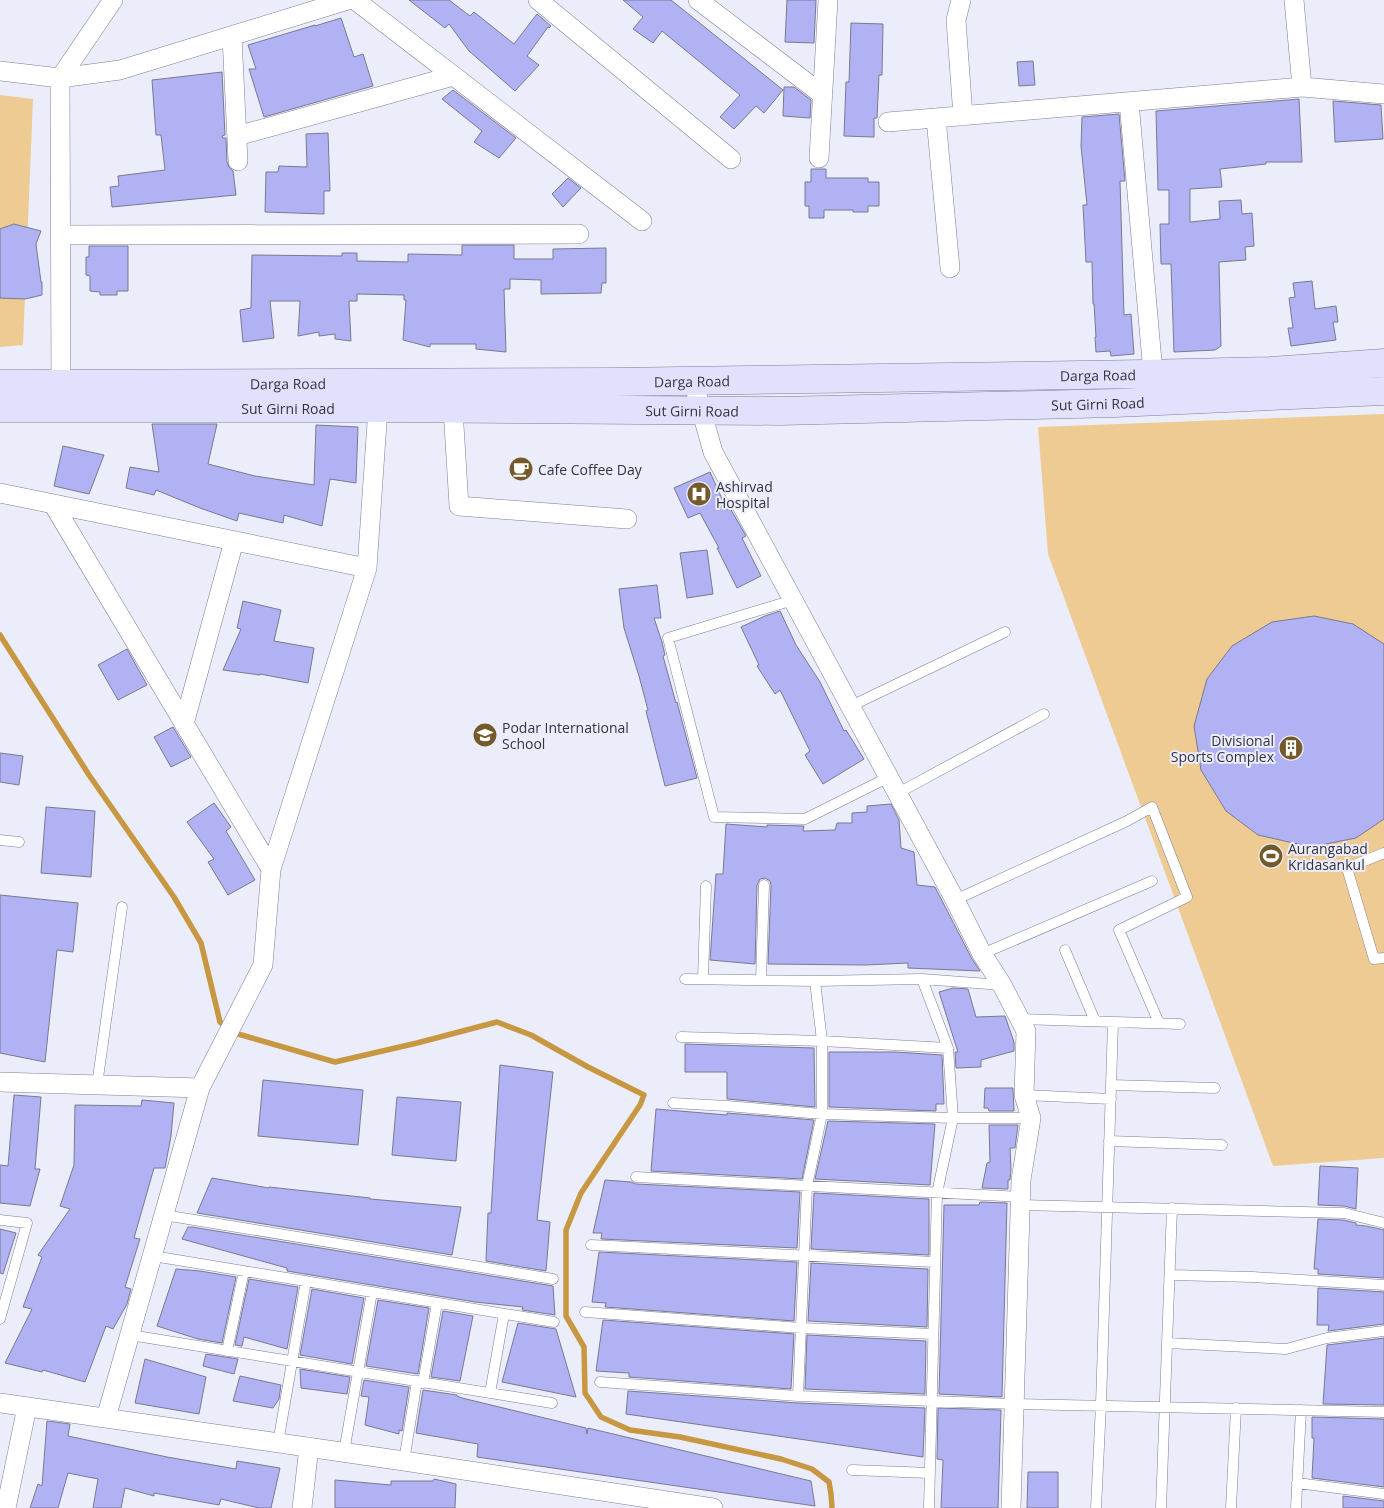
<svg xmlns="http://www.w3.org/2000/svg" width="1384" height="1508" viewBox="0 0 1384 1508" font-family="'Open Sans',sans-serif">
<style>
.green{fill:#eecb93}
.lines{fill:none;stroke-linecap:round;stroke-linejoin:round}
.stream{stroke:#c79742;stroke-width:5.5}
.building{fill:#b1b2f4;stroke:#79798f}
.service-casing{stroke:#7e7e94;stroke-width:11}
.minor-casing{stroke:#7e7e94;stroke-width:20}
.secondary-casing{stroke:#7e7e94;stroke-width:29}
.service{stroke:#fff;stroke-width:10}
.minor{stroke:#fff;stroke-width:19}
.secondary{stroke:#e1e0fd;stroke-width:28}
.labels{text-anchor:middle;dominant-baseline:central;stroke-width:4;stroke-linejoin:round;paint-order:stroke}
.street-label{font-size:14px;fill:#34343d;stroke:#ecedfb}
.poi-label{font-size:14px;fill:#34343d;stroke:#ecedfb;text-anchor:start}
</style>
<rect width="100%" height="100%" fill="#ecedfb"/>
<path class="green" d="M 0,95 L 33,99 L 23,345 L 0,347 Z
M 1384,414 L 1384,1158 L 1273,1166 L 1048,554 L 1038,427 Z"/>
<g class="lines">
<path class="stream" d="M 0,635 L 89,775 L 174,897 L 201,943 L 220,1022 L 231,1032 L 335,1062 L 417,1043 L 497,1022 L 531,1035 L 588,1067 L 644,1095 L 640,1105 L 581,1193 L 566,1230 L 566,1316 L 584,1347 L 585,1393 L 601,1417 L 630,1430 L 680,1437 L 781,1459 L 812,1469 L 829,1482 L 831,1494 L 832,1508"/>
</g>
<path class="building" d="M 409,0 L 449,0 L 470,16 L 474,12 L 514,44 L 537,14 L 551,26 L 549,28 L 548,27 L 527,56 L 539,65 L 515,91 L 469,51 L 449,24 L 445,28 Z
M 623,0 L 671,0 L 783,90 L 764,113 L 756,106 L 734,129 L 720,117 L 740,95 L 662,31 L 653,43 L 633,29 L 643,17 Z
M 787,0 L 816,0 L 814,43 L 785,42 Z
M 341,18 L 354,57 L 363,54 L 373,86 L 264,117 L 249,69 L 256,69 L 248,45 L 315,25 L 315,26 Z
M 851,23 L 883,24 L 882,75 L 879,75 L 877,118 L 874,118 L 874,137 L 844,136 L 846,82 L 849,82 Z
M 1033,61 L 1035,85 L 1019,86 L 1017,62 Z
M 222,72 L 225,135 L 222,136 L 223,138 L 226,138 L 227,162 L 229,167 L 233,171 L 236,195 L 112,207 L 110,187 L 119,186 L 118,176 L 165,170 L 161,135 L 156,135 L 152,80 Z
M 784,87 L 794,87 L 811,100 L 810,118 L 783,116 Z
M 453,90 L 516,138 L 499,158 L 474,142 L 482,131 L 442,99 Z
M 1299,99 L 1302,162 L 1266,162 L 1266,164 L 1220,169 L 1222,187 L 1190,189 L 1190,222 L 1220,219 L 1219,201 L 1241,200 L 1242,214 L 1252,213 L 1254,246 L 1245,247 L 1246,260 L 1219,262 L 1221,346 L 1215,350 L 1174,352 L 1171,264 L 1161,264 L 1160,224 L 1169,224 L 1169,190 L 1158,190 L 1156,111 Z
M 1333,101 L 1381,105 L 1383,139 L 1335,142 Z
M 1119,114 L 1125,181 L 1120,181 L 1124,315 L 1131,314 L 1134,354 L 1111,356 L 1110,351 L 1096,352 L 1095,337 L 1096,337 L 1094,304 L 1093,304 L 1092,262 L 1086,262 L 1083,205 L 1087,205 L 1081,146 L 1082,117 Z
M 328,133 L 330,191 L 324,191 L 324,214 L 265,212 L 266,172 L 278,172 L 279,166 L 307,167 L 306,134 Z
M 811,169 L 826,169 L 826,178 L 868,178 L 868,182 L 879,182 L 879,206 L 868,206 L 868,212 L 853,212 L 853,210 L 824,210 L 824,218 L 809,218 L 809,206 L 805,206 L 805,182 L 811,182 Z
M 568,178 L 581,188 L 563,207 L 552,194 Z
M 14,224 L 41,231 L 36,244 L 41,282 L 42,282 L 42,295 L 25,299 L 0,298 L 0,229 Z
M 462,245 L 514,245 L 514,259 L 553,259 L 553,249 L 606,248 L 606,283 L 602,283 L 601,293 L 541,294 L 541,280 L 510,279 L 510,289 L 504,289 L 506,352 L 476,349 L 476,344 L 430,344 L 430,347 L 403,340 L 406,300 L 404,300 L 404,295 L 357,294 L 357,301 L 349,301 L 351,341 L 335,339 L 335,334 L 319,336 L 319,332 L 298,336 L 300,301 L 270,301 L 274,338 L 243,342 L 240,310 L 251,308 L 252,255 L 342,256 L 342,253 L 357,253 L 357,261 L 408,262 L 408,254 L 462,255 Z
M 89,246 L 128,246 L 128,291 L 117,291 L 117,295 L 100,295 L 100,292 L 90,291 L 90,276 L 86,275 L 86,257 L 89,257 Z
M 1312,281 L 1315,309 L 1336,306 L 1338,322 L 1333,322 L 1336,340 L 1291,346 L 1288,328 L 1293,328 L 1289,298 L 1295,297 L 1293,283 Z
M 152,424 L 217,424 L 208,464 L 255,476 L 314,485 L 316,425 L 358,427 L 356,483 L 330,479 L 322,526 L 284,515 L 283,523 L 239,513 L 237,521 L 200,508 L 156,490 L 154,495 L 126,488 L 130,467 L 159,472 Z
M 63,446 L 104,455 L 89,494 L 54,486 Z
M 710,472 L 727,510 L 730,508 L 746,536 L 742,538 L 761,576 L 737,588 L 717,548 L 719,548 L 700,513 L 688,518 L 674,488 Z
M 707,550 L 713,594 L 687,598 L 680,553 Z
M 657,585 L 661,618 L 654,618 L 662,642 L 665,655 L 663,656 L 676,703 L 677,702 L 697,778 L 665,786 L 646,711 L 648,710 L 639,676 L 624,628 L 619,589 Z
M 243,601 L 281,610 L 274,641 L 314,648 L 308,683 L 260,674 L 260,675 L 223,670 L 241,629 L 237,628 Z
M 780,611 L 796,645 L 820,682 L 844,731 L 846,730 L 864,759 L 823,784 L 805,755 L 810,751 L 780,690 L 775,694 L 757,666 L 759,665 L 741,627 L 765,616 Z
M 1314,616 L 1353,624 L 1384,644 L 1384,819 L 1356,838 L 1311,847 L 1258,835 L 1226,811 L 1201,770 L 1194,726 L 1207,679 L 1232,646 L 1272,622 Z
M 127,649 L 147,685 L 118,700 L 98,665 Z
M 173,727 L 191,757 L 171,767 L 154,737 Z
M 0,753 L 23,756 L 19,785 L 0,782 Z
M 214,803 L 231,827 L 226,831 L 255,880 L 228,895 L 208,862 L 214,859 L 187,822 Z
M 891,804 L 899,820 L 901,848 L 914,852 L 917,885 L 935,887 L 972,959 L 980,971 L 908,968 L 908,963 L 865,965 L 768,964 L 771,885 L 770,881 L 765,878 L 760,879 L 757,885 L 755,964 L 710,960 L 716,874 L 723,874 L 726,824 L 767,827 L 767,825 L 804,826 L 803,831 L 835,830 L 837,823 L 852,823 L 852,813 L 867,812 L 867,806 Z
M 46,807 L 95,811 L 91,877 L 41,873 Z
M 0,895 L 78,903 L 73,952 L 57,950 L 45,1062 L 0,1053 Z
M 953,988 L 968,989 L 976,1017 L 1005,1016 L 1014,1042 L 1014,1051 L 981,1060 L 981,1067 L 956,1068 L 955,1052 L 958,1052 L 939,992 Z
M 685,1044 L 814,1048 L 815,1107 L 727,1099 L 727,1072 L 685,1072 Z
M 829,1052 L 895,1052 L 942,1055 L 944,1104 L 936,1104 L 936,1111 L 829,1107 Z
M 500,1065 L 553,1072 L 537,1220 L 550,1222 L 546,1271 L 486,1261 L 488,1213 L 491,1213 Z
M 263,1080 L 363,1090 L 358,1145 L 258,1136 Z
M 985,1088 L 1013,1088 L 1014,1111 L 989,1111 L 988,1108 L 984,1108 Z
M 14,1095 L 41,1097 L 35,1169 L 40,1169 L 30,1206 L 0,1203 L 0,1165 L 8,1166 Z
M 397,1097 L 461,1102 L 456,1161 L 392,1155 Z
M 142,1100 L 174,1103 L 171,1136 L 165,1168 L 154,1168 L 134,1238 L 140,1239 L 125,1287 L 131,1289 L 127,1304 L 113,1329 L 106,1326 L 85,1382 L 43,1370 L 42,1372 L 5,1363 L 32,1309 L 23,1307 L 42,1257 L 38,1255 L 70,1209 L 60,1206 L 74,1165 L 75,1105 L 141,1106 Z
M 656,1109 L 727,1115 L 727,1113 L 814,1120 L 802,1179 L 651,1171 Z
M 828,1121 L 935,1124 L 930,1185 L 815,1179 Z
M 989,1125 L 1018,1125 L 1015,1148 L 1010,1148 L 1011,1169 L 1010,1180 L 1008,1180 L 1008,1189 L 982,1188 L 987,1163 L 990,1162 Z
M 1320,1166 L 1358,1168 L 1356,1209 L 1344,1206 L 1318,1205 Z
M 212,1178 L 269,1188 L 269,1187 L 370,1198 L 370,1199 L 461,1207 L 452,1255 L 197,1213 Z
M 605,1180 L 631,1182 L 636,1184 L 800,1192 L 797,1248 L 601,1239 L 602,1233 L 593,1233 Z
M 814,1193 L 929,1199 L 929,1255 L 811,1249 Z
M 980,1202 L 1007,1203 L 1002,1397 L 939,1394 L 944,1205 L 979,1205 Z
M 1318,1219 L 1343,1220 L 1356,1223 L 1356,1225 L 1366,1226 L 1384,1230 L 1384,1278 L 1318,1274 L 1318,1269 L 1314,1269 Z
M 188,1227 L 192,1227 L 553,1286 L 555,1315 L 522,1310 L 523,1307 L 475,1302 L 287,1271 L 287,1268 L 182,1239 Z
M 0,1229 L 16,1233 L 3,1274 L 0,1273 Z
M 599,1252 L 797,1262 L 794,1321 L 605,1307 L 606,1303 L 592,1302 Z
M 811,1263 L 928,1269 L 927,1327 L 808,1321 Z
M 176,1269 L 200,1271 L 236,1277 L 222,1343 L 198,1339 L 157,1326 Z
M 249,1279 L 298,1287 L 287,1349 L 244,1337 L 242,1346 L 235,1345 Z
M 1318,1288 L 1384,1292 L 1384,1324 L 1328,1331 L 1329,1325 L 1317,1325 Z
M 312,1289 L 364,1298 L 352,1364 L 300,1355 Z
M 378,1300 L 429,1308 L 418,1374 L 366,1366 Z
M 443,1311 L 473,1316 L 460,1381 L 431,1377 Z
M 603,1320 L 794,1334 L 791,1389 L 629,1377 L 629,1373 L 596,1371 Z
M 518,1323 L 556,1329 L 576,1397 L 502,1382 Z
M 807,1335 L 926,1341 L 925,1394 L 805,1389 Z
M 1384,1338 L 1384,1405 L 1323,1404 L 1327,1345 Z
M 206,1354 L 238,1359 L 234,1374 L 203,1366 Z
M 145,1359 L 206,1377 L 199,1414 L 135,1403 Z
M 300,1369 L 350,1377 L 347,1394 L 301,1388 Z
M 240,1376 L 281,1385 L 279,1399 L 273,1408 L 233,1401 Z
M 364,1380 L 409,1387 L 402,1431 L 399,1430 L 399,1434 L 365,1425 L 369,1397 L 361,1396 Z
M 423,1390 L 457,1395 L 457,1396 L 462,1398 L 586,1428 L 587,1434 L 588,1428 L 811,1481 L 815,1506 L 477,1457 L 478,1444 L 416,1433 Z
M 628,1391 L 798,1403 L 925,1408 L 923,1457 L 626,1414 Z
M 938,1408 L 1001,1410 L 998,1508 L 941,1508 L 943,1460 L 937,1459 Z
M 1312,1417 L 1384,1419 L 1384,1487 L 1312,1478 L 1314,1438 L 1312,1438 Z
M 47,1421 L 70,1424 L 68,1436 L 167,1457 L 236,1469 L 237,1461 L 280,1468 L 271,1508 L 259,1508 L 221,1499 L 219,1505 L 154,1493 L 154,1496 L 125,1488 L 121,1508 L 93,1508 L 98,1479 L 68,1473 L 58,1508 L 30,1508 L 38,1484 L 42,1486 Z
M 1028,1472 L 1058,1472 L 1058,1508 L 1027,1508 Z
M 434,1479 L 456,1484 L 455,1508 L 335,1508 L 335,1480 L 391,1485 L 391,1481 L 433,1481 Z
M 1343,1496 L 1384,1501 L 1384,1508 L 1343,1508 Z"/>
<g class="lines">
<defs>
<path id="service" d="M 793,600 L 668,638 L 714,817 L 805,819 L 889,777
M 851,706 L 1005,632
M 898,793 L 1044,714
M 0,840 L 19,842
M 1384,853 L 1347,868 L 1374,959 L 1384,958
M 955,900 L 1127,821 L 1152,807 L 1187,897 L 1119,930 L 1159,1023
M 1065,950 L 1095,1021
M 982,954 L 1152,881
M 685,979 L 815,981 L 922,979 L 1002,985
M 703,979 L 706,886
M 922,979 L 948,1048 L 953,1118 L 937,1193 L 929,1508
M 761,980 L 764,885
M 1019,1019 L 1180,1024
M 681,1037 L 822,1041 L 948,1048
M 97,1085 L 122,907
M 1111,1085 L 1215,1088
M 1024,1095 L 1111,1099
M 673,1103 L 727,1106 L 822,1114 L 953,1118 L 1031,1118
M 1109,1141 L 1222,1145
M 636,1177 L 1021,1197
M 1020,1205 L 1344,1213 L 1384,1223
M 164,1215 L 553,1279
M 0,1220 L 27,1223 L 0,1319
M 591,1245 L 935,1262
M 153,1256 L 554,1322
M 1170,1275 L 1253,1277 L 1384,1285
M 585,1312 L 801,1328 L 933,1334
M 130,1335 L 552,1403
M 1167,1343 L 1286,1349 L 1327,1338 L 1384,1331
M 227,1351 L 244,1271
M 600,1382 L 798,1396 L 1014,1404 L 1384,1412
M 423,1383 L 437,1303
M 490,1393 L 504,1314
M 798,1396 L 807,1186 L 822,1114 L 822,1041 L 815,981
M 278,1443 L 306,1281
M 344,1452 L 372,1292
M 404,1461 L 417,1381
M 852,1470 L 930,1473
M 1297,1483 L 1384,1494
M 1096,1508 L 1101,1405 L 1113,1022
M 1161,1508 L 1172,1208
M 1231,1508 L 1236,1408
M 1296,1508 L 1301,1410"/>
<path id="minor" d="M 355,0 L 642,221
M 538,0 L 731,159
M 698,0 L 823,95
M 961,0 L 956,20 L 963,116
M 1294,0 L 1302,87
M 232,36 L 238,161
M 0,71 L 60,78 L 120,70 L 348,0
M 1129,102 L 1154,384
M 936,118 L 950,268
M 888,122 L 1302,87 L 1384,94
M 237,136 L 453,76
M 819,158 L 828,0
M 60,235 L 579,234
M 693,381 L 713,452 L 955,900 L 982,954 L 1002,985 L 1026,1031 L 1024,1095 L 1031,1118 L 1021,1180 L 1011,1508
M 61,395 L 60,78 L 113,0
M 453,409 L 459,506 L 627,519
M 0,493 L 367,568
M 53,504 L 271,869
M 184,724 L 234,541
M 0,1082 L 200,1088
M 0,1403 L 404,1461 L 713,1508
M 106,1418 L 200,1088 L 263,965 L 271,869 L 367,568 L 378,408
M 6,1508 L 27,1407
M 302,1508 L 309,1447"/>
<g id="secondary">
<path id="s1" d="M 0,384 L 613,382 L 1143,374 L 1270,371 L 1384,363"/>
<path id="s2" d="M 0,408 L 378,408 L 780,411 L 1116,403 L 1384,391"/>
</g>
</defs>
<use href="#service" class="service-casing"/>
<use href="#minor" class="minor-casing"/>
<use href="#secondary" class="secondary-casing"/>
<use href="#service" class="service"/>
<use href="#minor" class="minor"/>
<use href="#secondary" class="secondary"/>
</g>
<defs>
<symbol id="cafe-disc" viewBox="-11 -11 22 22"><circle r="9.5" fill="#74592b" stroke="#ecedfb"/><path d="M-5.5-4.5H6V0H3Q3 3.5 0 3.5H-2.5Q-5.5 3.5-5.5 0ZM3-3.2v2h1.7v-2ZM-6 4.5H4V6H-6Z" fill="#fff"/></symbol>
<symbol id="hospital-disc" viewBox="-11 -11 22 22"><circle r="9.5" fill="#74592b" stroke="#ecedfb"/><path d="M-5-5h3v3.5h4V-5h3V5h-3V1.5h-4V5h-3Z" fill="#fff"/></symbol>
<symbol id="school-disc" viewBox="-11 -11 22 22"><circle r="9.5" fill="#74592b" stroke="#ecedfb"/><path d="M0-5L7-2L0 1L-7-2ZM-4 1L0 2.5L4 1V4Q0 6-4 4Z" fill="#fff"/></symbol>
<symbol id="building-disc" viewBox="-11 -11 22 22"><circle r="9.5" fill="#74592b" stroke="#ecedfb"/><path d="M-4-6H4V6H1V3H-1V6H-4ZM-2.5-4.3h1.7v1.8h-1.7ZM.8-4.3h1.7v1.8H.8ZM-2.5-1h1.7V.8h-1.7ZM.8-1h1.7V.8H.8Z" fill="#fff"/></symbol>
<symbol id="stadium-disc" viewBox="-11 -11 22 22"><circle r="9.5" fill="#74592b" stroke="#ecedfb"/><path d="M0-5a6.5 5 0 1 0 0 10a6.5 5 0 1 0 0-10ZM-3.5-1.8h7v3.6h-7Z" fill="#fff"/></symbol>
</defs>
<g fill-rule="evenodd">
<use href="#cafe-disc" x="507" y="455" width="28" height="28"/>
<use href="#hospital-disc" x="685" y="480" width="28" height="28"/>
<use href="#school-disc" x="471" y="721" width="28" height="28"/>
<use href="#building-disc" x="1277" y="734" width="28" height="28"/>
<use href="#stadium-disc" x="1257" y="842" width="28" height="28"/>
</g>
<g class="labels">
<g class="street-label">
<text stroke="none"><textPath href="#s1" startOffset="1098">Darga Road</textPath></text>
<text stroke="none"><textPath href="#s1" startOffset="692">Darga Road</textPath></text>
<text stroke="none"><textPath href="#s1" startOffset="288">Darga Road</textPath></text>
<text stroke="none"><textPath href="#s2" startOffset="1098">Sut Girni Road</textPath></text>
<text stroke="none"><textPath href="#s2" startOffset="288">Sut Girni Road</textPath></text>
<text stroke="none"><textPath href="#s2" startOffset="692">Sut Girni Road</textPath></text>
</g>
<g class="poi-label">
<text x="538" y="469">Cafe Coffee Day</text>
<text x="716" y="486">Ashirvad<tspan x="716" dy="16">Hospital</tspan></text>
<text x="502" y="727">Podar International<tspan x="502" dy="16">School</tspan></text>
<text x="1274" y="740" text-anchor="end">Divisional<tspan x="1274" dy="16">Sports Complex</tspan></text>
<text x="1288" y="848">Aurangabad<tspan x="1288" dy="16">Kridasankul</tspan></text>
</g>
</g>
</svg>
